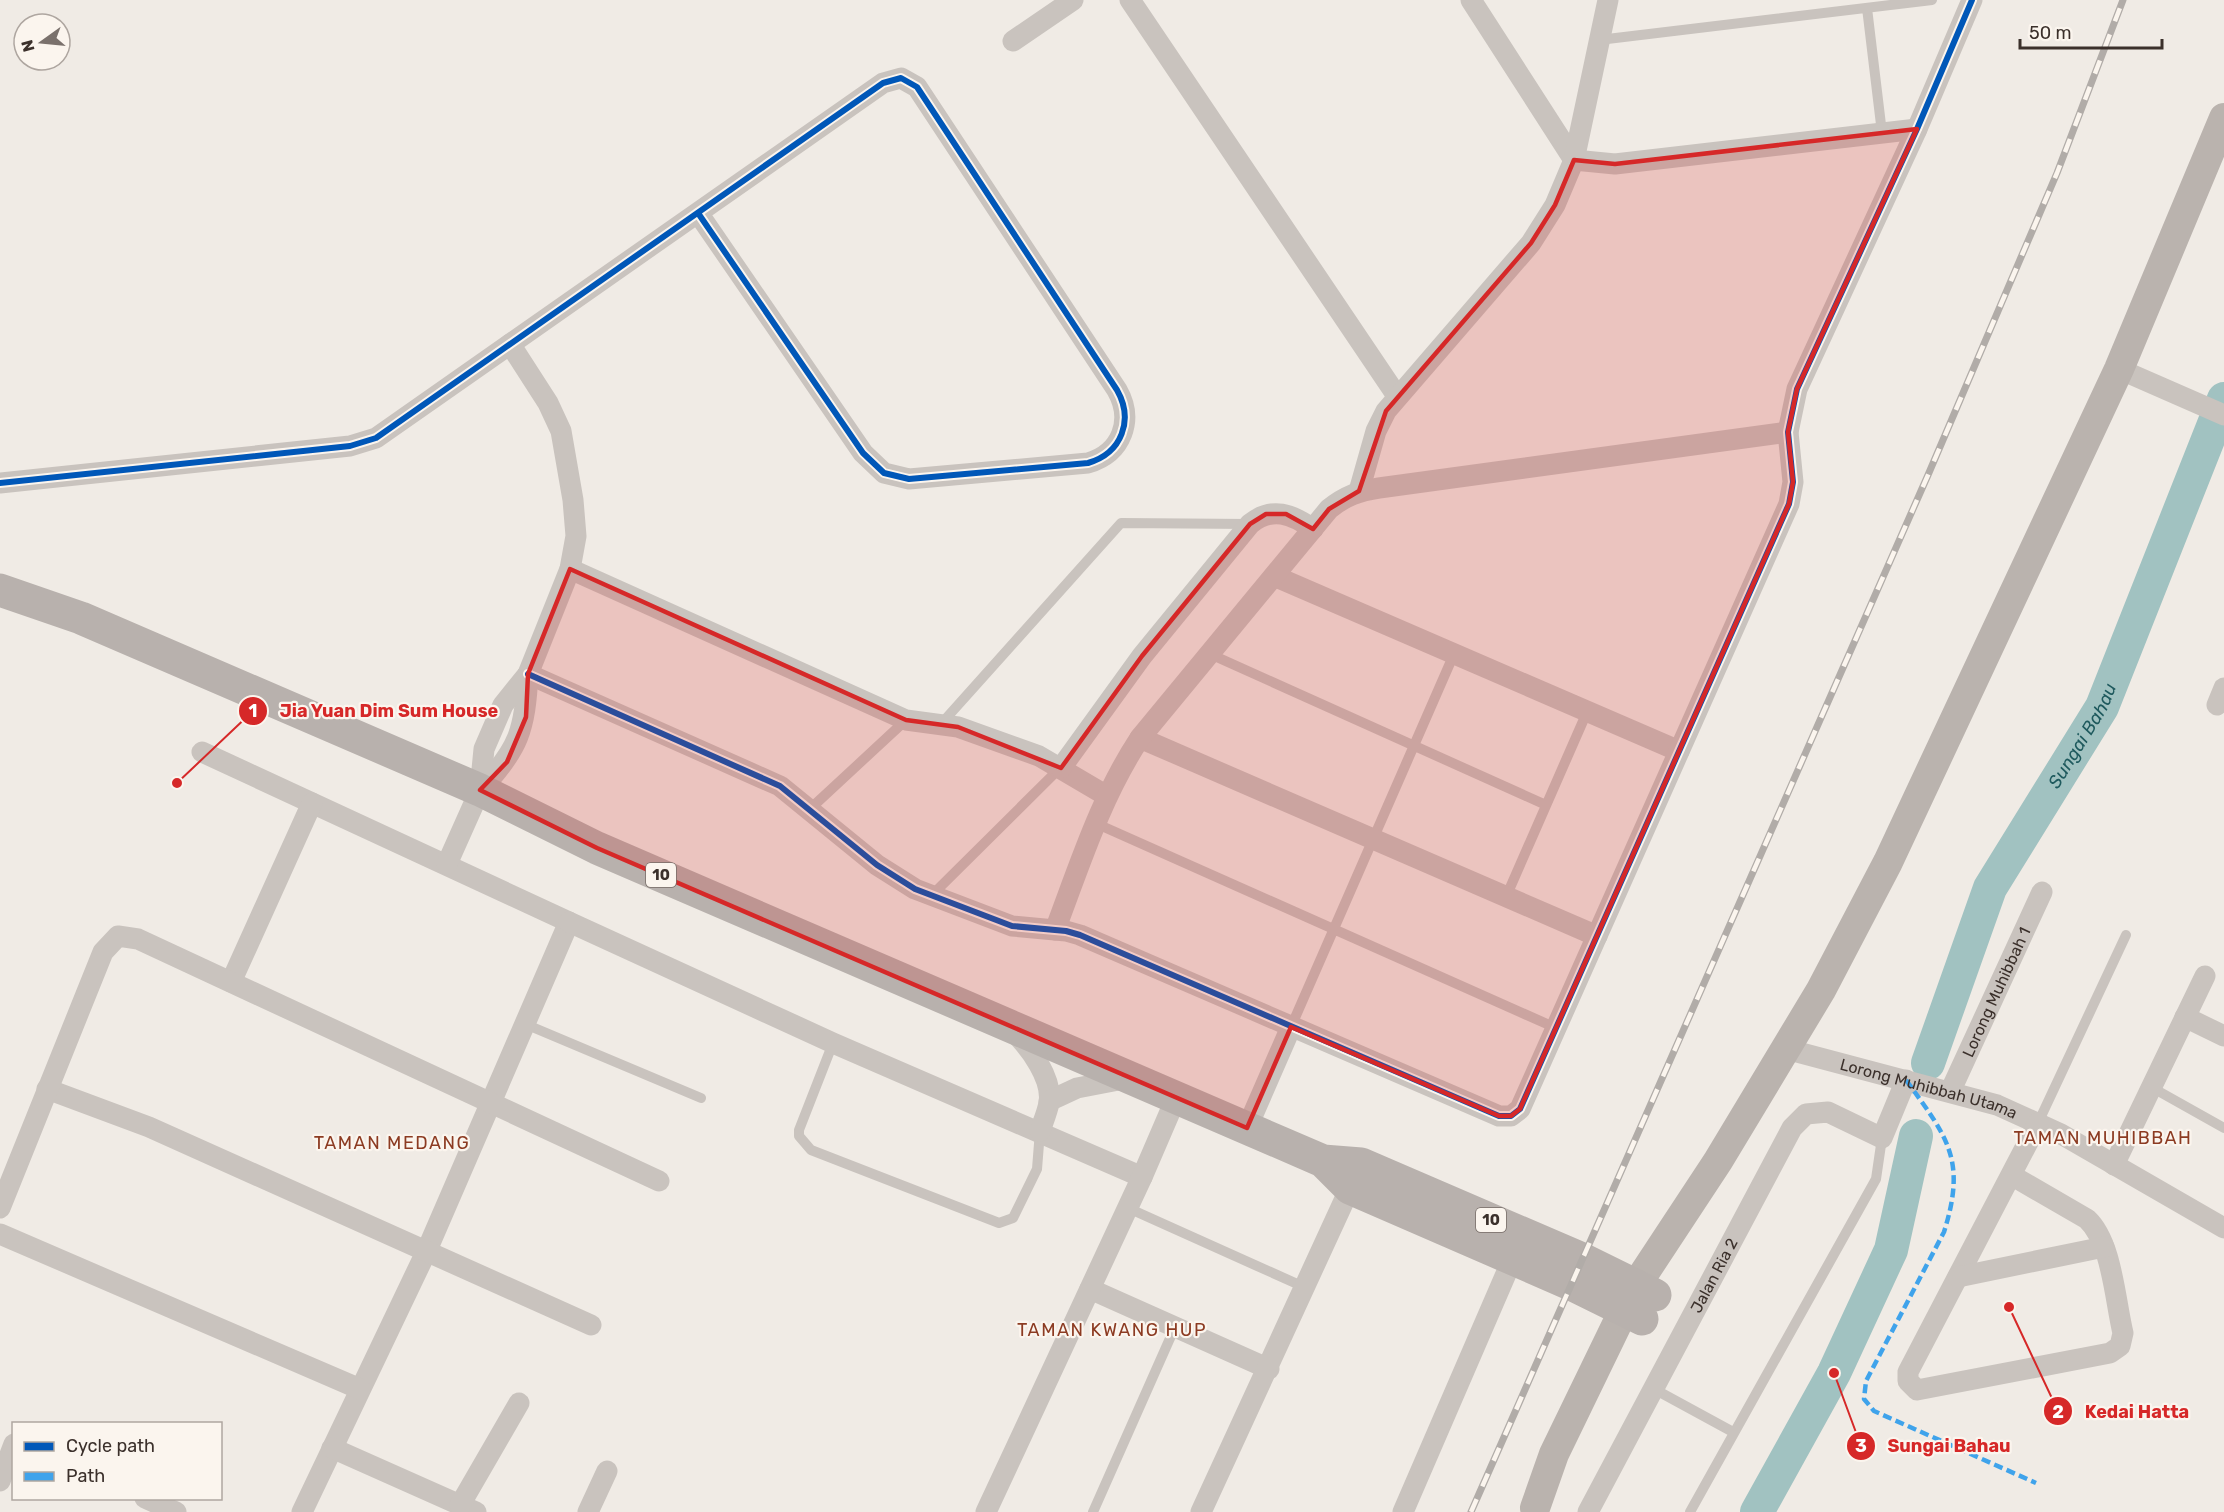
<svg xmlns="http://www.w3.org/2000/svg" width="2224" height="1512" viewBox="0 0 2224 1512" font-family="Rubik,sans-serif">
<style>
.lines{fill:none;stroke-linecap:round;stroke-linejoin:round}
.river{stroke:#a1c2c1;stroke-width:34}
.service{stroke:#c9c3be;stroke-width:10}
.minor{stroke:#c9c3be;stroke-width:21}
.secondary{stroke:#bab3ae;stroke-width:30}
.primary{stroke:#b8b1ad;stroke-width:33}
.rail-casing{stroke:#b1aca8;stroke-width:7}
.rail{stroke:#fbf5ee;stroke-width:4.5;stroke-dasharray:14;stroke-linecap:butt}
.quiet{stroke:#3fa3eb;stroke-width:4.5;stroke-dasharray:9 4.5;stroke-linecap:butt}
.cycleway-casing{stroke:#fbf5ee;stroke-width:10}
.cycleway{stroke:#0057b8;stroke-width:6}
.marked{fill:#d62828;fill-opacity:0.2;stroke:#d62828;stroke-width:4.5;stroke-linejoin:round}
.labels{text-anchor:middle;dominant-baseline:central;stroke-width:4.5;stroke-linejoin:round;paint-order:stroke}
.shield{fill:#fbf5ee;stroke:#756b66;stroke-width:1.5}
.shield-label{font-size:15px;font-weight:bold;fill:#3b302b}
.street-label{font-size:16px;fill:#3b302b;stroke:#fbf5ee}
.water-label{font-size:18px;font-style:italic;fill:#1f5a5e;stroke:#fbf5ee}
.neighbourhood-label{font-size:18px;letter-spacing:1.5px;fill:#8c3b22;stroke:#fbf5ee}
.leader{fill:none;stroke:#d62828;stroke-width:2}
.callout-dot{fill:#d62828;stroke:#fbf5ee;stroke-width:2}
.mark-label{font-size:18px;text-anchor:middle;font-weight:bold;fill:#fff}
.callout-label{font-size:18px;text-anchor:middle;font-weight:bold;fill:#d62828;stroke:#fbf5ee;stroke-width:4.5;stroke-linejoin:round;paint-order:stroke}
</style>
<rect width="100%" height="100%" fill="#f0ebe5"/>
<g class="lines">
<g class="river">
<path id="s1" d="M 1928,1063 L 1990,888 L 2102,707 L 2224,399"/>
<path d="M 1757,1512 L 1834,1373 L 1891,1250 L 1916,1136"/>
</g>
<path class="service" d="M 1867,8 L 1882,133
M 1599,40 L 1932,0
M 1210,654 L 1546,805
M 941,724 L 1121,523 L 1250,524
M 810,809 L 906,720
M 1095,823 L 1556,1028
M 931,896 L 1060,768
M 1506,897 L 1587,712
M 525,1024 L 701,1098
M 1291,1027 L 1454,654
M 833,1043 L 799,1130 L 799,1136 L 811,1150 L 999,1223 L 1013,1218 L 1037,1169 L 1040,1131
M 2151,1087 L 2224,1128
M 2038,1123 L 2126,935
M 1128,1208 L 1304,1287
M 1654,1389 L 1733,1432
M 1093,1512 L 1175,1327
M 1690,1512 L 1876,1179 L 1882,1138"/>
<g class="minor">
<path d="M 1130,0 L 1397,396"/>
<path d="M 1471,0 L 1574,160 L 1615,164 L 1917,129"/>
<path d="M 1013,41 L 1073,0"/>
<path d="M 2119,369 L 2224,415"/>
<path d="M 0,483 L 350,446 L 376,438 L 883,83 L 901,78 L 917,87 L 1117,390 C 1134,420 1122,453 1088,463 L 909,479 L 884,473 L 863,453 L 698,213"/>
<path d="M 1359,491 L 1376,431 L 1386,411 L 1531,243 L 1555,205 L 1574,160 L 1608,0"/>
<path d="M 570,569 L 906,720 L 958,727 L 1039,756 L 1107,796"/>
<path d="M 1274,576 L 1679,751"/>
<path d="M 528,674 L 780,786 L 877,865 L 915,889 L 1012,926 L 1066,931 L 1080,935 L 1499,1116 L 1511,1116 L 1520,1109 L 1789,504 L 1793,482 L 1788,432 L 1797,389 L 1917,129 L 1972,0"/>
<path d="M 2217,705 L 2224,688"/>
<path d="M 1140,738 L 1597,936"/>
<path d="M 202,752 L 569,922 L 427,1250 L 302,1512"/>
<path d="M 1061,768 L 1142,656 L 1250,524 C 1272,506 1292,514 1313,529"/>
<path d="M 480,790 C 519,749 525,730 528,674"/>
<path d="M 447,864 L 480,790 L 484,749 L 503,705 L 528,674 L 570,569 L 576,536 L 573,500 L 561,431 L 548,403 L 510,344"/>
<path d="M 569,922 L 833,1043 L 1142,1177"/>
<path d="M 1055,930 C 1080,864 1101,797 1140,738 L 1329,509 C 1345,496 1359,491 1379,488 L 1788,432"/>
<path d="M 231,982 L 312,803"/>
<path d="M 2185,1017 L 2224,1036"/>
<path d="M 1014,1032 C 1030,1048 1053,1079 1049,1103 C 1047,1113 1043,1122 1040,1131"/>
<path id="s2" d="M 1786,1049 L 1997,1105 L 2061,1134 L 2224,1228"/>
<path d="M 47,1089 L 149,1127 L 591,1325"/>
<path id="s3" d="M 1950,1092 L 2042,892"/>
<path d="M 1049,1101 L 1077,1088 L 1129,1078"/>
<path d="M 1247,1128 L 1291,1027"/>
<path d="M 2114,1165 L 2205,976"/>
<path d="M 2011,1175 L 2087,1219 C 2112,1242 2115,1300 2123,1333 L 2120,1346 L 2110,1353 L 1917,1390 L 1908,1381 L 1908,1372 L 2038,1123"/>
<path d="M 0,1208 L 103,952 L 118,936 L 138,939 L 659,1181"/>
<path d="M 0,1234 L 360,1389"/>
<path d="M 1958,1277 L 2104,1247"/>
<path d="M 1090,1289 L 1269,1369"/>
<path d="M 332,1448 L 476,1512"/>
<path d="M 0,1481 L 14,1444"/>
<path d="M 145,1498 L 176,1512"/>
<path d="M 460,1505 L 519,1403"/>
<path d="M 588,1512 L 607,1471"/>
<path d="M 986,1512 L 1142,1177 L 1176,1098"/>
<path d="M 1201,1512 L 1355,1177"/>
<path d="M 1403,1512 L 1512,1260"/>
<path id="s4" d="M 1588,1512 L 1792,1128 L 1806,1114 L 1828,1112 L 1882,1138 L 1906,1080"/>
</g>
<path class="secondary" d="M 1535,1508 L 1554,1454 L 1635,1287 L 1718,1161 L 1821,990 L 1888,862 L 2119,369 L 2224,118"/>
<path class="primary" d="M 0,590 L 81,618 L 480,790 L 597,848 L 1323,1161 L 1361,1164 L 1582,1259 L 1655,1295
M 1323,1161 L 1350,1188 L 1573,1285 L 1642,1319"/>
<defs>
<path id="rail" d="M 1471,1512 L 1928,475 L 2057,173 L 2123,0"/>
</defs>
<use href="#rail" class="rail-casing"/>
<use href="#rail" class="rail"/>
<path class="quiet" d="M 1906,1080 C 1947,1137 1967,1159 1944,1232 L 1866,1381 L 1864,1399 L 1874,1411 L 2036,1483"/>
<defs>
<path id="cycleway" d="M 0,483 L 350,446 L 376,438 L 883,83 L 901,78 L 917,87 L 1117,390 C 1134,420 1122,453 1088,463 L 909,479 L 884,473 L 863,453 L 698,213
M 528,674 L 780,786 L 877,865 L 915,889 L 1012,926 L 1066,931 L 1080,935 L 1499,1116 L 1511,1116 L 1520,1109 L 1789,504 L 1793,482 L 1788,432 L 1797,389 L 1917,129 L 1972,0"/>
</defs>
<use href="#cycleway" class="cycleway-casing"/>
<use href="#cycleway" class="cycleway"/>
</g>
<path class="marked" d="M 1917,129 L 1797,389 L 1788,432 L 1793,482 L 1789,504 L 1520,1109 L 1511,1116 L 1499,1116 L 1291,1027 L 1247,1128 L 597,848 L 480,790 L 507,762 L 526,717 L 528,674 L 570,569 L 906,720 L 958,727 L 1061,768 L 1142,656 L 1250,524 L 1266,514 L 1286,514 L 1313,529 L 1329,509 L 1359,491 L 1386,411 L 1531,243 L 1555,205 L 1574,160 L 1615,164 Z"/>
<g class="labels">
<g class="shield">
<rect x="646" y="863" width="30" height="24" rx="4.5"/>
<rect x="1476" y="1208" width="30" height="24" rx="4.5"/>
</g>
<g class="shield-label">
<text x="661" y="875">10</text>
<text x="1491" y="1220">10</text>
</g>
<g class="street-label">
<text stroke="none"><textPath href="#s3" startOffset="110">Lorong Muhibbah 1</textPath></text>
<text stroke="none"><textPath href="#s2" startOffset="148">Lorong Muhibbah Utama</textPath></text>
<text stroke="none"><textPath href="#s4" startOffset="268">Jalan Ria 2</textPath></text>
</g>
<g class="water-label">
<text stroke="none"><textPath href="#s1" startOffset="364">Sungai Bahau</textPath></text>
</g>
<g class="neighbourhood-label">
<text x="2103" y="1138">TAMAN MUHIBBAH</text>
<text x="392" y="1143">TAMAN MEDANG</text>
<text x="1112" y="1330">TAMAN KWANG HUP</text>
</g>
</g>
<path class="leader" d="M177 783L253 711M2009 1307L2058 1411M1834 1373L1861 1446"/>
<g class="callout-dot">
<circle cx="177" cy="783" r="6"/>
<circle cx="2009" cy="1307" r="6"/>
<circle cx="1834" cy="1373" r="6"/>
<circle cx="253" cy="711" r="15"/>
<circle cx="2058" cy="1411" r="15"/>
<circle cx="1861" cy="1446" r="15"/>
</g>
<g class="mark-label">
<text x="253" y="717">1</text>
<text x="2058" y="1418">2</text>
<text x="1861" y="1452">3</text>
</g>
<g class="callout-label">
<text x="389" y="717">Jia Yuan Dim Sum House</text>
<text x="2137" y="1418">Kedai Hatta</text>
<text x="1949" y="1452">Sungai Bahau</text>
</g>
<rect x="12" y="1422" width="210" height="78" fill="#fbf5ee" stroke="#aea6a0" stroke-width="1.5"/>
<rect x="24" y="1442" width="30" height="9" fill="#0057b8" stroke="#aea6a0" stroke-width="1.5"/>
<text x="66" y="1452" font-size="18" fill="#3b302b">Cycle path</text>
<rect x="24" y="1472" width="30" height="9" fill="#3fa3eb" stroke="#aea6a0" stroke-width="1.5"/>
<text x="66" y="1482" font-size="18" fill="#3b302b">Path</text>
<g transform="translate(42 42) rotate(255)"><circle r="28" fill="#fbf5ee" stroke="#aea6a0" stroke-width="1.5"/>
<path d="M0-4.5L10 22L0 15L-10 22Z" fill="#7a716c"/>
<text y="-9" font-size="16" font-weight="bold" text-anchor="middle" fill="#3b302b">N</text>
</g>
<path d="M2020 39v9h142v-9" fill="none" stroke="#3b302b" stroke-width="3"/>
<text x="2029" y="39" font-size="18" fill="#3b302b" stroke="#fbf5ee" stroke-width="4.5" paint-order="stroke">50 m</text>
</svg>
